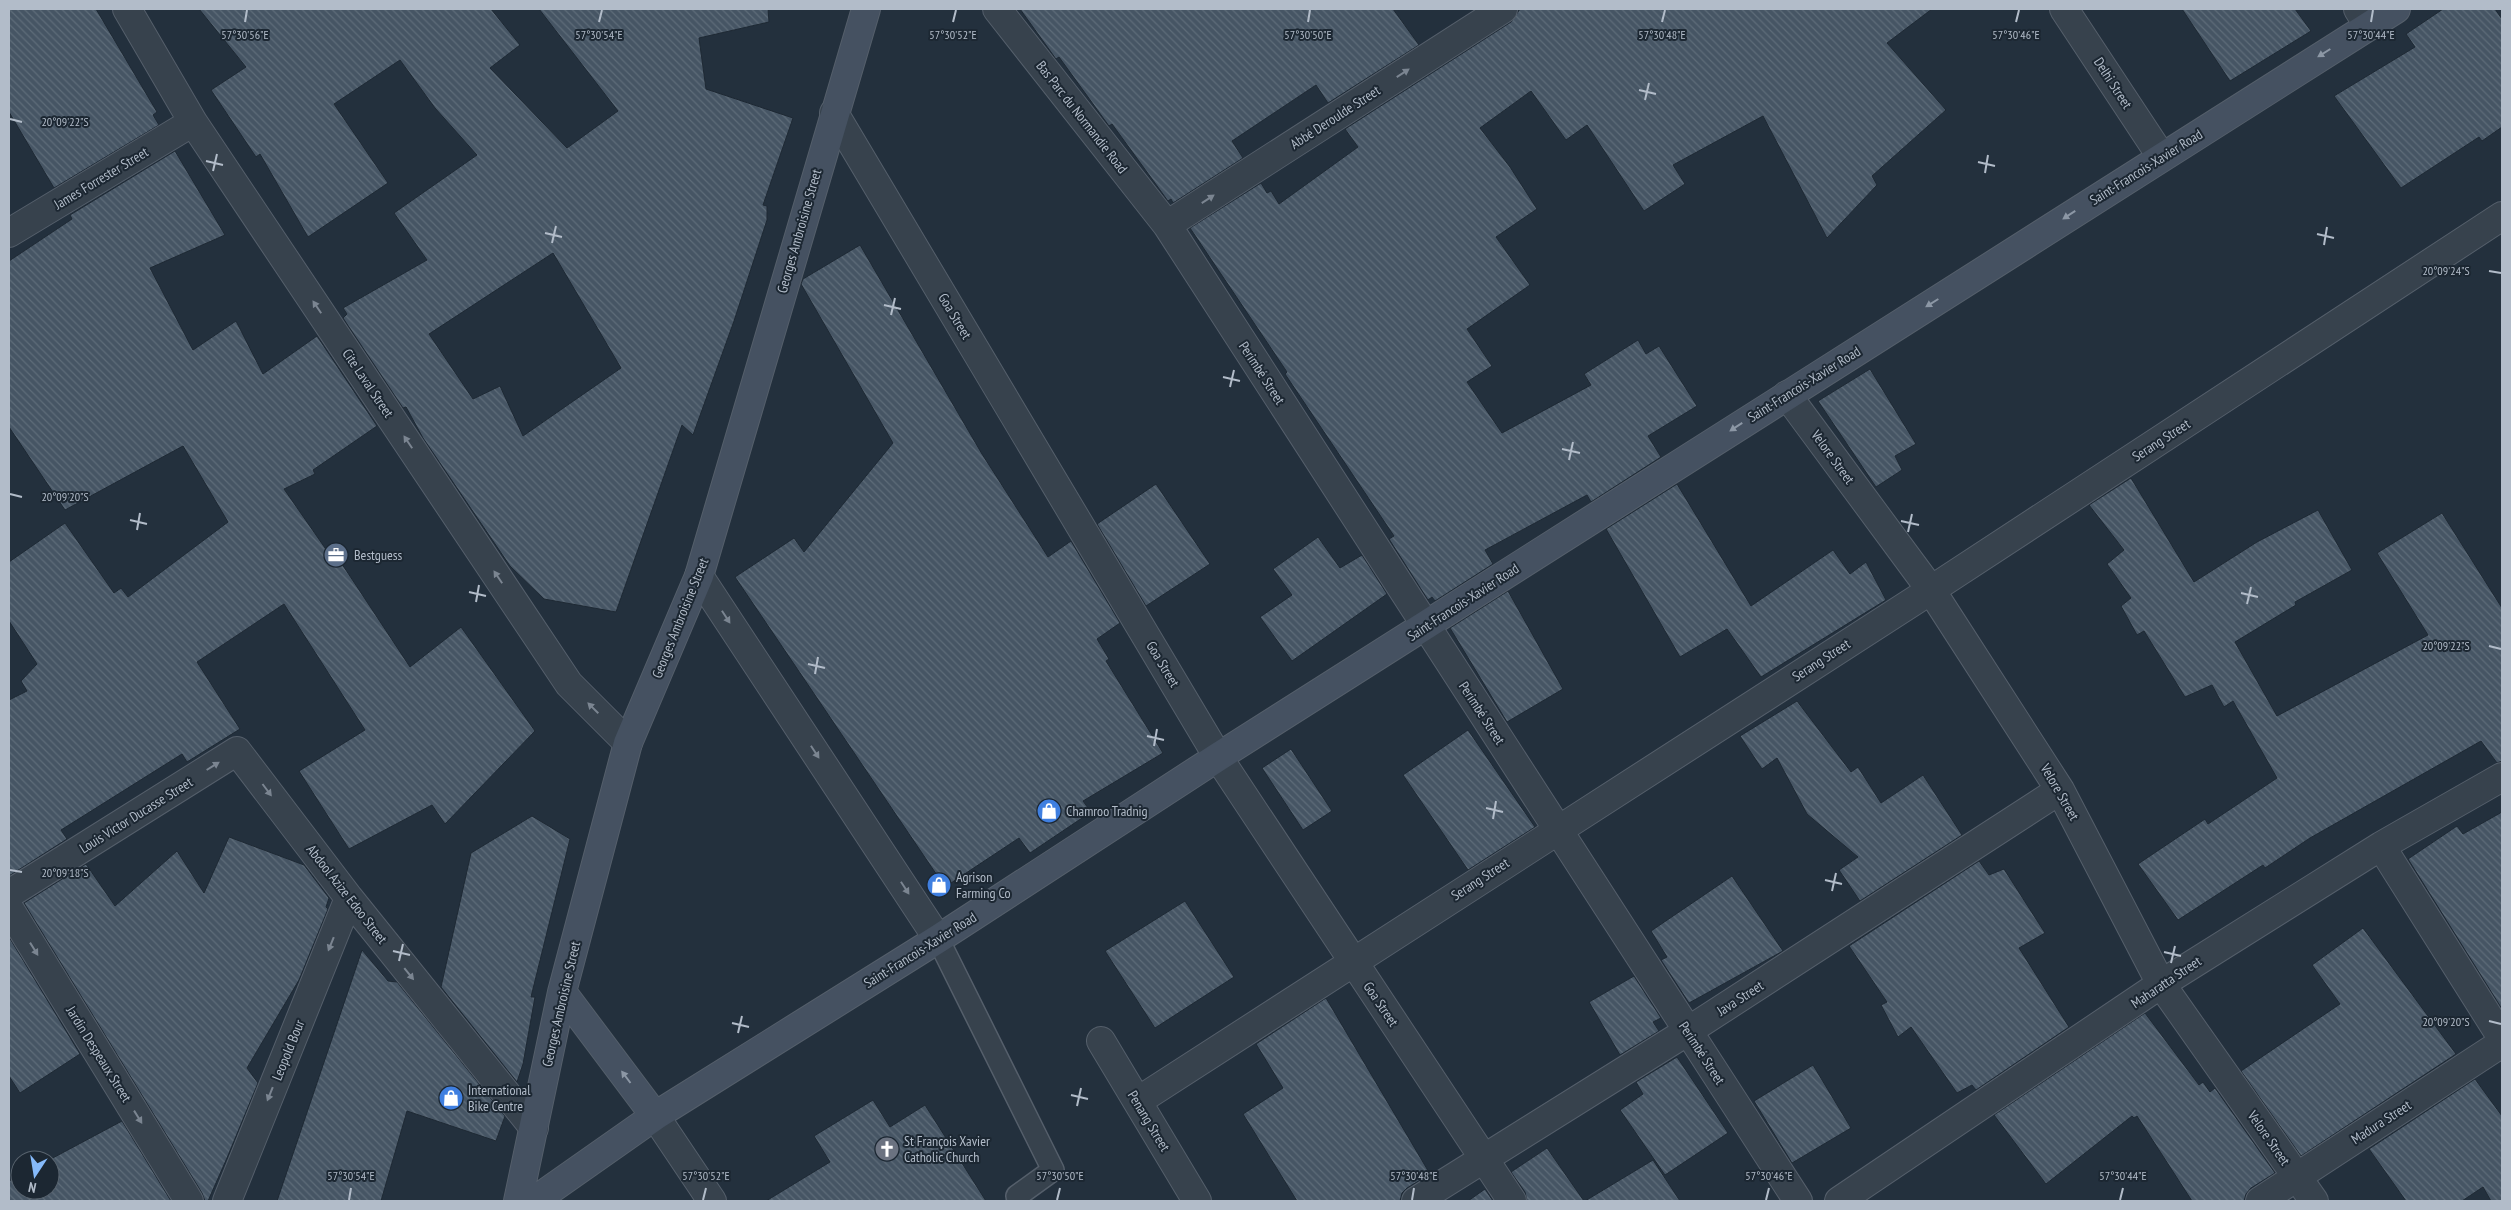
<svg xmlns="http://www.w3.org/2000/svg" width="2511" height="1210" viewBox="0 0 2511 1210" font-family="'PT Sans Narrow',sans-serif">
<style>
.building{fill:url(#building-back-hatch);stroke:#1e2934;fill-rule:evenodd}
.lines{fill:none;stroke-linecap:round;stroke-linejoin:round}
.lane-casing{stroke:#555f6b;stroke-width:24}
.street-casing{stroke:#555f6b;stroke-width:30}
.secondary-casing{stroke:#555f6b;stroke-width:30}
.lane{stroke:#37424d;stroke-width:21}
.street{stroke:#37424d;stroke-width:28}
.secondary{stroke:#455161;stroke-width:28}
.oneway{fill:#8c97a5}
.oneway2{fill:#7b8591}
.ticks{fill:none;stroke:#b2bcc9;stroke-width:2}
.labels{text-anchor:middle;dominant-baseline:central;stroke-width:4;stroke-linejoin:round;paint-order:stroke}
.street-label{font-size:14px;fill:#b2bcc9;stroke:#1c2732}
.poi-label{font-size:14px;fill:#b2bcc9;stroke:#1c2732;text-anchor:start}
.ticks-label{font-size:12px;text-anchor:middle;fill:#b2bcc9;stroke:#1c2732;stroke-width:4;stroke-linejoin:round;paint-order:stroke}
</style>
<defs>
<pattern id="building-back-hatch" width="6" height="6" patternUnits="userSpaceOnUse" patternTransform="scale(1.25)"><rect width="6" height="6" fill="#465564"/><path d="M-1 5l2 2M0 0l6 6M5-1l2 2" fill="none" stroke="#5e6c79"/></pattern>
</defs>
<rect width="100%" height="100%" fill="#23303d"/>
<path class="building" d="M 9,9 L 96,9 L 157,112 L 153,115 L 159,125 L 54,188 L 9,112 Z
M 199,9 L 491,9 L 520,45 L 490,68 L 567,148 L 618,111 L 539,9 L 768,9 L 769,22 L 699,38 L 706,89 L 793,118 L 763,205 L 767,206 L 767,220 L 734,321 L 693,435 L 682,425 L 616,612 L 544,599 L 510,566 L 423,438 L 406,407 L 403,408 L 343,318 L 347,314 L 343,308 L 427,260 L 394,213 L 477,155 L 435,108 L 400,60 L 334,104 L 388,183 L 308,237 L 260,154 L 256,157 L 211,90 L 246,67 ZM 553,253 L 621,368 L 523,436 L 500,386 L 473,399 L 429,334 Z
M 1020,9 L 1393,9 L 1419,45 L 1328,103 L 1316,85 L 1232,141 L 1243,158 L 1173,203 L 1171,199 L 1168,201 L 1112,124 L 1109,126 L 1059,57 L 1056,59 Z
M 1520,9 L 1932,9 L 1887,43 L 1946,110 L 1872,176 L 1877,185 L 1827,238 L 1763,116 L 1673,165 L 1685,184 L 1644,211 L 1587,125 L 1566,140 L 1531,91 L 1480,128 L 1510,167 L 1537,209 L 1496,237 L 1530,285 L 1467,329 L 1492,366 L 1467,382 L 1502,433 L 1591,385 L 1584,374 L 1638,340 L 1646,354 L 1659,346 L 1697,406 L 1648,436 L 1661,457 L 1591,502 L 1587,495 L 1485,550 L 1493,564 L 1435,601 L 1432,597 L 1428,600 L 1389,539 L 1394,536 L 1285,374 L 1287,372 L 1190,228 L 1261,183 L 1267,193 L 1271,191 L 1279,204 L 1358,147 L 1345,129 L 1511,22 Z
M 2182,9 L 2295,9 L 2311,31 L 2230,81 Z
M 2443,9 L 2495,9 L 2502,19 L 2502,127 L 2482,141 L 2479,137 L 2401,188 L 2334,96 L 2415,47 L 2406,34 Z
M 175,151 L 225,235 L 150,268 L 193,350 L 236,321 L 263,374 L 317,336 L 377,426 L 313,470 L 315,474 L 284,489 L 332,558 L 336,555 L 410,667 L 461,627 L 535,731 L 445,824 L 432,805 L 349,849 L 299,771 L 365,730 L 284,604 L 197,662 L 240,729 L 187,762 L 182,754 L 61,830 L 67,839 L 9,876 L 9,700 L 27,691 L 21,681 L 37,664 L 9,621 L 9,562 L 65,523 L 114,593 L 121,588 L 128,597 L 228,522 L 183,446 L 65,510 L 9,427 L 9,261 L 72,219 L 70,215 Z
M 860,245 L 982,454 L 1048,557 L 1071,541 L 1120,623 L 1097,639 L 1109,659 L 1106,661 L 1163,753 L 1083,801 L 1091,812 L 1030,853 L 1019,838 L 945,887 L 735,577 L 794,538 L 804,552 L 893,443 L 801,284 L 803,279 Z
M 1870,369 L 1916,444 L 1895,456 L 1902,470 L 1876,487 L 1818,401 Z
M 2131,478 L 2194,582 L 2257,542 L 2318,510 L 2352,570 L 2295,602 L 2296,605 L 2235,642 L 2277,716 L 2428,635 L 2377,553 L 2442,513 L 2502,608 L 2502,761 L 2497,763 L 2481,741 L 2310,838 L 2265,868 L 2263,865 L 2178,920 L 2138,864 L 2205,819 L 2208,824 L 2277,778 L 2233,701 L 2224,707 L 2212,685 L 2185,697 L 2144,631 L 2137,635 L 2121,606 L 2131,598 L 2107,564 L 2124,550 L 2089,505 Z
M 1156,484 L 1210,564 L 1146,606 L 1097,524 Z
M 1677,484 L 1751,606 L 1833,550 L 1850,574 L 1866,562 L 1886,600 L 1761,677 L 1727,629 L 1680,657 L 1606,529 Z
M 1318,537 L 1340,568 L 1362,555 L 1387,594 L 1292,661 L 1260,617 L 1292,595 L 1273,569 Z
M 1508,591 L 1563,689 L 1507,722 L 1450,628 Z
M 1797,701 L 1851,772 L 1858,767 L 1881,803 L 1923,775 L 1962,835 L 1860,901 L 1839,870 L 1858,857 L 1807,814 L 1777,758 L 1762,769 L 1740,736 Z
M 1468,730 L 1535,827 L 1468,870 L 1403,775 Z
M 1291,749 L 1332,811 L 1303,830 L 1262,768 Z
M 2502,812 L 2502,1009 L 2408,859 L 2457,826 L 2463,834 Z
M 532,816 L 570,839 L 531,997 L 535,997 L 523,1064 L 517,1082 L 441,987 L 471,853 Z
M 229,837 L 304,865 L 329,898 L 326,907 L 328,909 L 299,980 L 247,1068 L 258,1083 L 227,1158 L 208,1201 L 205,1201 L 202,1193 L 24,903 L 86,864 L 115,906 L 177,851 L 204,893 Z
M 1979,861 L 1989,875 L 2004,869 L 2045,933 L 2019,948 L 2069,1027 L 1976,1090 L 1972,1085 L 1957,1093 L 1911,1027 L 1898,1037 L 1881,1005 L 1887,1002 L 1849,946 Z
M 1732,876 L 1783,951 L 1689,1003 L 1661,960 L 1667,957 L 1651,931 Z
M 1185,901 L 1234,977 L 1155,1028 L 1105,951 Z
M 2363,928 L 2456,1054 L 2301,1156 L 2241,1071 L 2340,1004 L 2312,965 Z
M 9,937 L 80,1054 L 20,1093 L 9,1076 Z
M 362,950 L 388,981 L 397,982 L 505,1116 L 496,1141 L 407,1111 L 381,1201 L 277,1201 Z
M 1634,976 L 1661,1018 L 1653,1022 L 1659,1031 L 1620,1055 L 1589,1002 Z
M 1326,998 L 1430,1174 L 1407,1188 L 1402,1193 L 1400,1201 L 1297,1201 L 1243,1114 L 1283,1088 L 1256,1044 Z
M 2145,1013 L 2199,1085 L 2203,1082 L 2210,1092 L 2215,1088 L 2275,1173 L 2251,1188 L 2246,1194 L 2244,1201 L 2192,1201 L 2137,1116 L 2134,1118 L 2132,1116 L 2046,1184 L 1994,1115 Z
M 1677,1057 L 1728,1133 L 1665,1175 L 1620,1110 L 1643,1094 L 1636,1082 Z
M 1813,1065 L 1851,1128 L 1792,1163 L 1754,1101 Z
M 2475,1079 L 2502,1116 L 2502,1201 L 2491,1201 L 2483,1187 L 2462,1201 L 2406,1201 L 2369,1149 Z
M 873,1100 L 890,1127 L 925,1105 L 986,1201 L 766,1201 L 830,1162 L 814,1136 Z
M 122,1121 L 171,1201 L 9,1201 L 9,1181 L 20,1175 L 20,1190 L 50,1190 L 49,1160 Z
M 1547,1148 L 1584,1201 L 1527,1201 L 1525,1192 L 1511,1172 Z
M 1653,1160 L 1680,1201 L 1585,1201 Z
M 1485,1189 L 1493,1201 L 1468,1201 Z"/>
<g class="lines">
<defs>
<path id="lane" d="M 938,939 L 1053,1170 L 1017,1196"/>
<path id="street" d="M 127,9 L 193,122 L 569,684 L 628,743
M 997,9 L 1167,225 L 1798,1201
M 2064,9 L 2161,156
M 2358,9 L 2368,25
M 834,113 L 1218,757 L 1512,1201
M 1167,225 L 1503,9
M 9,233 L 193,122
M 1787,395 L 1931,590 L 2060,790 L 2161,984 L 2314,1201
M 699,576 L 938,939
M 2381,846 L 2502,1038
M 9,894 L 237,751 L 349,898 L 534,1128
M 9,908 L 189,1201
M 1101,1041 L 1197,1201
M 1138,1101 L 1931,590 L 2502,216
M 655,1116 L 712,1201
M 227,1201 L 349,898
M 1416,1201 L 1688,1031 L 2060,790
M 1839,1201 L 2161,984 L 2381,846 L 2502,777
M 2260,1201 L 2502,1043"/>
<path id="secondary" d="M 562,992 L 655,1116
M 518,1201 L 562,992 L 628,743 L 699,576 L 866,9
M 534,1201 L 655,1116 L 938,939 L 1218,757 L 2396,9"/>
</defs>
<use href="#lane" class="lane-casing"/>
<use href="#street" class="street-casing"/>
<use href="#secondary" class="secondary-casing"/>
<use href="#lane" class="lane"/>
<use href="#street" class="street"/>
<use href="#secondary" class="secondary"/>
</g>
<defs><path id="oneway-solid" d="M-6-.8H1V-3.2L6.5 0L1 3.2V.8H-6Z" transform="scale(1.25)"/></defs>
<g class="oneway">
<use href="#oneway-solid" transform="translate(2324 53) rotate(148)"/>
<use href="#oneway-solid" transform="translate(2069 215) rotate(147)"/>
<use href="#oneway-solid" transform="translate(1932 303) rotate(148)"/>
<use href="#oneway-solid" transform="translate(1736 427) rotate(147)"/>
<use href="#oneway-solid" transform="translate(626 1077) rotate(-127)"/>
</g>
<g class="oneway2">
<use href="#oneway-solid" transform="translate(1403 73) rotate(-33)"/>
<use href="#oneway-solid" transform="translate(1208 199) rotate(-33)"/>
<use href="#oneway-solid" transform="translate(317 307) rotate(-124)"/>
<use href="#oneway-solid" transform="translate(408 442) rotate(-124)"/>
<use href="#oneway-solid" transform="translate(498 577) rotate(-124)"/>
<use href="#oneway-solid" transform="translate(726 617) rotate(57)"/>
<use href="#oneway-solid" transform="translate(593 708) rotate(-135)"/>
<use href="#oneway-solid" transform="translate(815 752) rotate(57)"/>
<use href="#oneway-solid" transform="translate(213 766) rotate(-32)"/>
<use href="#oneway-solid" transform="translate(267 790) rotate(53)"/>
<use href="#oneway-solid" transform="translate(905 888) rotate(57)"/>
<use href="#oneway-solid" transform="translate(331 944) rotate(112)"/>
<use href="#oneway-solid" transform="translate(34 949) rotate(58)"/>
<use href="#oneway-solid" transform="translate(409 974) rotate(51)"/>
<use href="#oneway-solid" transform="translate(270 1094) rotate(112)"/>
<use href="#oneway-solid" transform="translate(138 1117) rotate(58)"/>
</g>
<path class="ticks" d="M 245,22 L 247,10M 599,22 L 602,10M 953,22 L 956,10M 1308,22 L 1310,10M 1662,22 L 1665,10M 2016,22 L 2019,10M 2371,22 L 2373,10M 1639,90 L 1656,94M 1645,100 L 1649,83M 10,119 L 22,122M 206,161 L 223,165M 1978,162 L 1995,166M 213,171 L 217,154M 1985,173 L 1988,155M 545,233 L 562,237M 2317,234 L 2334,238M 552,243 L 556,226M 2324,245 L 2327,227M 2489,271 L 2501,273M 884,305 L 901,309M 891,315 L 895,298M 1223,377 L 1240,381M 1230,387 L 1234,370M 1562,449 L 1580,453M 1569,460 L 1573,442M 10,494 L 22,497M 130,520 L 147,524M 1901,521 L 1919,525M 137,530 L 140,513M 1908,532 L 1912,514M 469,592 L 486,596M 2241,593 L 2258,597M 476,602 L 479,585M 2247,604 L 2251,587M 2489,646 L 2501,649M 808,664 L 825,668M 815,674 L 818,657M 1147,736 L 1164,740M 1154,746 L 1157,729M 1486,808 L 1503,812M 1493,819 L 1496,801M 10,870 L 22,872M 1825,880 L 1842,884M 1832,891 L 1836,873M 393,951 L 410,955M 2164,952 L 2181,956M 399,961 L 403,944M 2171,963 L 2175,946M 2489,1021 L 2501,1024M 732,1023 L 749,1027M 738,1033 L 742,1016M 1071,1095 L 1088,1099M 1077,1106 L 1081,1088M 349,1200 L 351,1188M 703,1200 L 706,1188M 1057,1200 L 1060,1188M 1412,1200 L 1414,1188M 1766,1200 L 1769,1188M 2120,1200 L 2123,1188"/>
<defs>
<symbol id="office-disc" viewBox="-11 -11 22 22"><circle r="9.5" fill="#5c6f8a" stroke="#1c2732"/><path d="M-6-3h4V-5.5h4V-3h4V5H-6ZM-1-4.5V-3h2v-1.5ZM-6 0V1H6V0Z" fill="#fff"/></symbol>
<symbol id="shop-disc" viewBox="-11 -11 22 22"><circle r="9.5" fill="#3f7fe0" stroke="#1c2732"/><path d="M-5-2.5h2.3a2.7 3.5 0 0 1 5.4 0H5L5.5 6h-11ZM-1.5-2.5h3a1.5 2.3 0 0 0-3 0Z" fill="#fff"/></symbol>
<symbol id="church-disc" viewBox="-11 -11 22 22"><circle r="9.5" fill="#6b7280" stroke="#1c2732"/><path d="M-1.2-6h2.4v3.5h3.3v2.4h-3.3V6h-2.4V-.1h-3.3v-2.4h3.3Z" fill="#fff"/></symbol>
</defs>
<g fill-rule="evenodd">
<use href="#office-disc" x="322" y="541" width="28" height="28"/>
<use href="#shop-disc" x="1035" y="797" width="28" height="28"/>
<use href="#shop-disc" x="925" y="871" width="28" height="28"/>
<use href="#shop-disc" x="437" y="1084" width="28" height="28"/>
<use href="#church-disc" x="873" y="1135" width="28" height="28"/>
</g>
<g class="labels">
<g class="street-label">
<text transform="translate(2113 83) rotate(57)">Delhi Street</text>
<text transform="translate(1082 117) rotate(52)">Bas Parc du Normandie Road</text>
<text transform="translate(1335 117) rotate(-33)">Abbé Deroulde Street</text>
<text transform="translate(2146 167) rotate(-32)">Saint-Francois-Xavier Road</text>
<text transform="translate(101 178) rotate(-31)">James Forrester Street</text>
<text transform="translate(799 231) rotate(-74)">Georges Ambroisine Street</text>
<text transform="translate(955 316) rotate(59)">Goa Street</text>
<text transform="translate(1262 373) rotate(57)">Perimbé Street</text>
<text transform="translate(368 383) rotate(56)">Cite Laval Street</text>
<text transform="translate(1804 384) rotate(-32)">Saint-Francois-Xavier Road</text>
<text transform="translate(2161 440) rotate(-33)">Serang Street</text>
<text transform="translate(1833 457) rotate(54)">Velore Street</text>
<text transform="translate(1463 602) rotate(-33)">Saint-Francois-Xavier Road</text>
<text transform="translate(680 618) rotate(-68)">Georges Ambroisine Street</text>
<text transform="translate(1821 660) rotate(-33)">Serang Street</text>
<text transform="translate(1163 664) rotate(59)">Goa Street</text>
<text transform="translate(1482 713) rotate(57)">Perimbé Street</text>
<text transform="translate(2060 792) rotate(60)">Velore Street</text>
<text transform="translate(136 815) rotate(-32)">Louis Victor Ducasse Street</text>
<text transform="translate(1480 879) rotate(-33)">Serang Street</text>
<text transform="translate(347 894) rotate(52)">Abdool Azize Edoo Street</text>
<text transform="translate(920 950) rotate(-32)">Saint-Francois-Xavier Road</text>
<text transform="translate(2166 982) rotate(-34)">Maharatta Street</text>
<text transform="translate(1740 998) rotate(-33)">Java Street</text>
<text transform="translate(561 1004) rotate(-77)">Georges Ambroisine Street</text>
<text transform="translate(1381 1004) rotate(56)">Goa Street</text>
<text transform="translate(288 1050) rotate(-68)">Leopold Bour</text>
<text transform="translate(1702 1053) rotate(57)">Perimbé Street</text>
<text transform="translate(99 1054) rotate(58)">Jardin Despeaux Street</text>
<text transform="translate(1149 1121) rotate(59)">Penang Street</text>
<text transform="translate(2381 1122) rotate(-33)">Madura Street</text>
<text transform="translate(2269 1138) rotate(55)">Velore Street</text>
</g>
<g class="poi-label">
<text x="354" y="555">Bestguess</text>
<text x="1066" y="811">Chamroo Tradnig</text>
<text x="956" y="877">Agrison<tspan x="956" dy="16">Farming Co</tspan></text>
<text x="468" y="1090">International<tspan x="468" dy="16">Bike Centre</tspan></text>
<text x="904" y="1141">St François Xavier<tspan x="904" dy="16">Catholic Church</tspan></text>
</g>
</g>
<g class="ticks-label">
<text x="245" y="39">57°30'56"E</text>
<text x="599" y="39">57°30'54"E</text>
<text x="953" y="39">57°30'52"E</text>
<text x="1308" y="39">57°30'50"E</text>
<text x="1662" y="39">57°30'48"E</text>
<text x="2016" y="39">57°30'46"E</text>
<text x="2371" y="39">57°30'44"E</text>
<text x="65" y="126">20°09'22"S</text>
<text x="2446" y="275">20°09'24"S</text>
<text x="65" y="501">20°09'20"S</text>
<text x="2446" y="650">20°09'22"S</text>
<text x="65" y="877">20°09'18"S</text>
<text x="2446" y="1026">20°09'20"S</text>
<text x="351" y="1180">57°30'54"E</text>
<text x="706" y="1180">57°30'52"E</text>
<text x="1060" y="1180">57°30'50"E</text>
<text x="1414" y="1180">57°30'48"E</text>
<text x="1769" y="1180">57°30'46"E</text>
<text x="2123" y="1180">57°30'44"E</text>
</g>
<rect width="2511" height="1210" fill="none" stroke="#b2bcc9" stroke-width="20"/>
<g transform="translate(35 1175) rotate(192)"><circle r="24" fill="#1c2732" stroke="#58636e"/>
<path d="M0-4L9 19L0 12L-9 19Z" fill="#86bafa"/>
<text y="-8" font-size="14" font-weight="bold" text-anchor="middle" fill="#b2bcc9">N</text>
</g>
</svg>
